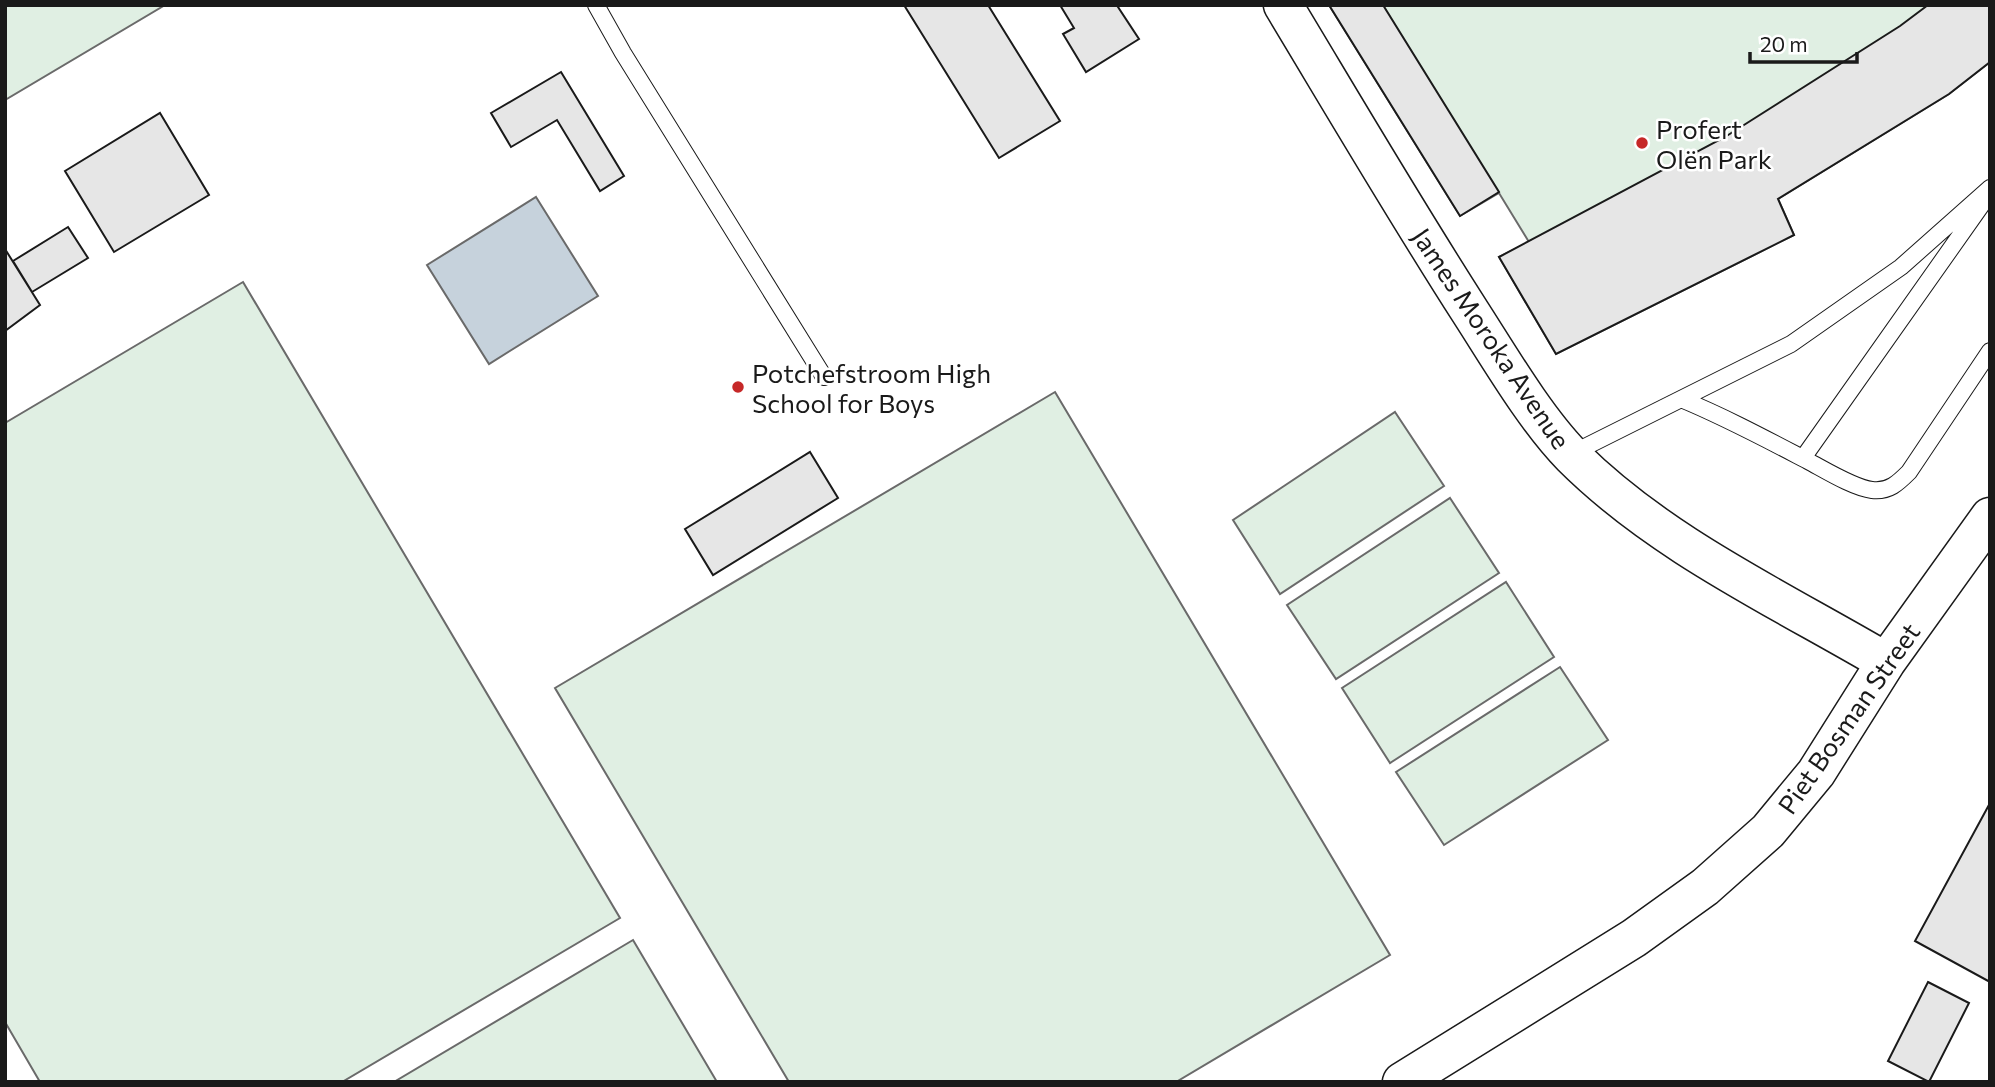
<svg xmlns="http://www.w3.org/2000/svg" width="1995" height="1087" viewBox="0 0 1995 1087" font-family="Commissioner,sans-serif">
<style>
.green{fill:#e0efe3;stroke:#6a6a6a;stroke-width:2}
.water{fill:#c6d2dc;stroke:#6a6a6a;stroke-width:2}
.building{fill:#e6e6e6;stroke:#1a1a1a;stroke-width:2}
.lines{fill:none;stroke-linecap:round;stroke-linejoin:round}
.lane-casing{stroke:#1a1a1a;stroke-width:18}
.secondary-casing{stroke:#1a1a1a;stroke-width:41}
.lane{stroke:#fff;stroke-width:16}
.secondary{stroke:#fff;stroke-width:38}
.poi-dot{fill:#c62828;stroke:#fff;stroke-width:2.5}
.labels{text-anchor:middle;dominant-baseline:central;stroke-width:5;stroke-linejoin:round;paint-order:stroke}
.poi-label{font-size:26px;fill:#1a1a1a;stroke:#fff;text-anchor:start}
.street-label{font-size:26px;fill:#1a1a1a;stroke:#fff}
</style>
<rect width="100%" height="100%" fill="#fff"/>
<path class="green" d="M 5,5 L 165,5 L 5,100 Z
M 1329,5 L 1990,5 L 1990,62 L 1949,94 L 1778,199 L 1794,235 L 1556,354 L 1499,257 L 1529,242 L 1499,193 L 1460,216 Z
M 243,282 L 620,918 L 342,1082 L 40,1082 L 5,1022 L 5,423 Z
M 1055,392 L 1390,955 L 1176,1082 L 789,1082 L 555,688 Z
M 1395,412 L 1444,486 L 1280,594 L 1233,520 Z
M 1450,498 L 1499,573 L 1336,679 L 1287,605 Z
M 1506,582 L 1554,657 L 1390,763 L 1342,688 Z
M 1560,667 L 1608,740 L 1444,845 L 1396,772 Z
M 633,940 L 717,1082 L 394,1082 Z"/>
<path class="water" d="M 536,197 L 598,296 L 489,364 L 427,265 Z"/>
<path class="building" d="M 904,5 L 988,5 L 1060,121 L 999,158 Z
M 1060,5 L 1121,5 L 1118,7 L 1139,39 L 1086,72 L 1063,34 L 1074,28 Z
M 1329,5 L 1383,5 L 1499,192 L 1460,216 Z
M 1928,5 L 1990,5 L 1990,62 L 1949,94 L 1778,199 L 1794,235 L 1556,354 L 1499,257 L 1725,137 L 1900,26 Z
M 561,72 L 624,176 L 600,191 L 557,120 L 511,147 L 491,113 Z
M 160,113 L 209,195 L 114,252 L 65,171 Z
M 68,227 L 88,258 L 32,292 L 13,261 Z
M 5,249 L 40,305 L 5,331 Z
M 810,452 L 838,498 L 713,575 L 685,529 Z
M 1990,803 L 1990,982 L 1915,941 Z
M 1928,982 L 1969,1003 L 1929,1082 L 1888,1061 Z"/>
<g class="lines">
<defs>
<path id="lane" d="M 596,5 L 623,53 L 824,377
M 1681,399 C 1725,417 1766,439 1808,461 C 1825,470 1854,488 1872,490 C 1889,492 1898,483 1909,472 L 1990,351
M 1571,454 L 1791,344 L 1901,267 L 1990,188
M 1803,458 L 1983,203"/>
<path id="secondary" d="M 1283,5 C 1345,108 1406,212 1471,313 C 1500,358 1535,418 1572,456 C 1660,544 1779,599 1886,662
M 1402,1082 L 1634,938 L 1705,887 L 1768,831 L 1816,773 L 1886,662 L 1990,517"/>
</defs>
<use href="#lane" class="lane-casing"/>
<use href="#secondary" class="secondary-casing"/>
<use href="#lane" class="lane"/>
<use href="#secondary" class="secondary"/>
</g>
<g class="poi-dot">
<circle cx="1642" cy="143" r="7"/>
<circle cx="738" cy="387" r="7"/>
</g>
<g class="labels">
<g class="poi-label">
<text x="1656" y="128">Profert<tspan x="1656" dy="30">Olën Park</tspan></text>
<text x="752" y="372">Potchefstroom High<tspan x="752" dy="30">School for Boys</tspan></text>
</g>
<g class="street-label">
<text transform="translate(1492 338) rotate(56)">James Moroka Avenue</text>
<text transform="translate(1848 718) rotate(-55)">Piet Bosman Street</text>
</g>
</g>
<rect width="1995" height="1087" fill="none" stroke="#1a1a1a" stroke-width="14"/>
<path d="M1750 52v10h107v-10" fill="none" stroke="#1a1a1a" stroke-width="3.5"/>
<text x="1760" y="52" font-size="21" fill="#1a1a1a" stroke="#ffffff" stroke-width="5" paint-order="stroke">20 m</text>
</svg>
